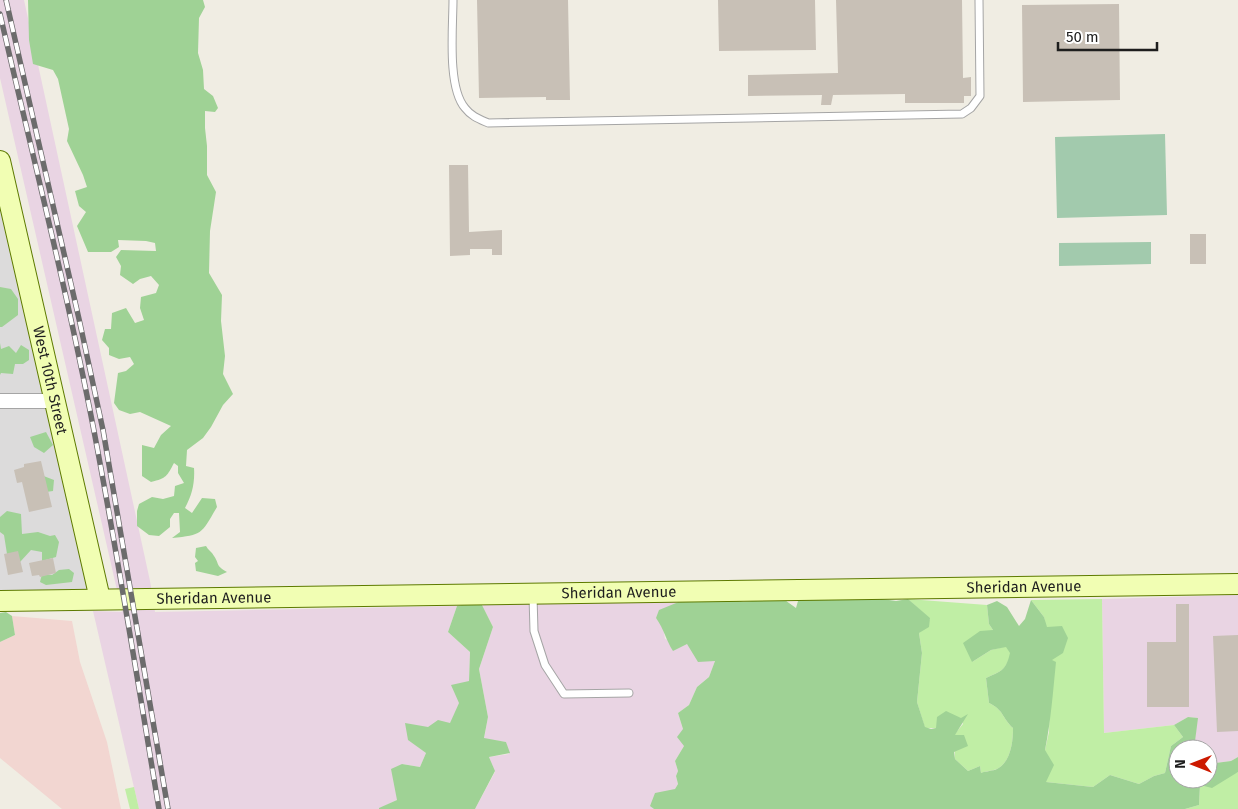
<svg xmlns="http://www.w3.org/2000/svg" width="1238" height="809" viewBox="0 0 1238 809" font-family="'Fira Sans',sans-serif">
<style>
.residential{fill:#dcdbdb}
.commercial{fill:#f2d6d1}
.industrial{fill:#e9d4e3}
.grass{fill:#c0eea5}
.forest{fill:#9fd295}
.cemetery{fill:#a2caad}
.building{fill:#c8c0b6}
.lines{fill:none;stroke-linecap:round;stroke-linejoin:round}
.lane-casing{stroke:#a5a5a5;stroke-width:9}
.street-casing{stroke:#a5a5a5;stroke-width:16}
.secondary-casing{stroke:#5d7a00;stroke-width:22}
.lane{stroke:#fff;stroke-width:7}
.street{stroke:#fff;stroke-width:14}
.secondary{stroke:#f1feb3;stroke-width:20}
.rail-casing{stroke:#6c6c6c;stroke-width:5.5}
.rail{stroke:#fff;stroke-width:4;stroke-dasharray:11;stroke-linecap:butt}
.labels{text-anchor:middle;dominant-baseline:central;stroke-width:5;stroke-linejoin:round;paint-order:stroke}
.street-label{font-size:15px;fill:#1e1e1e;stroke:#fff}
</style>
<rect width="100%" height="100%" fill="#f0ede3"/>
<path class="residential" d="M 0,205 L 88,591 L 0,593 Z"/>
<path class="commercial" d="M 12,616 L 72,621 L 80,662 L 107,742 L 121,809 L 62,809 L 0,758 L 0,642 L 15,635 Z"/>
<path class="industrial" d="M 0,0 L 24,0 L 150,581 L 155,612 L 457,606 L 448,632 L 470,652 L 469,681 L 450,724 L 409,740 L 426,753 L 420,767 L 402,764 L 397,800 L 379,809 L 139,809 L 93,611 L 122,612 L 0,78 Z
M 1238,595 L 1238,757 L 1231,761 L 1208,764 L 1208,749 L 1194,749 L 1197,718 L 1188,717 L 1174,725 L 1104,733 L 1102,599 Z
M 480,601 L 681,601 L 656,618 L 663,627 L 665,639 L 687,644 L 715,661 L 709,677 L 697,687 L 689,705 L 678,713 L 683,729 L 684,746 L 675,761 L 678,771 L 676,776 L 678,784 L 675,789 L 650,805 L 654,809 L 475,809 L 495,772 L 489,757 L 509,754 L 506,742 L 484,739 L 488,717 L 479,669 L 493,627 Z"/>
<path class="grass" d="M 908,599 L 987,605 L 989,624 L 993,630 L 972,662 L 991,650 L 1007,646 L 1011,653 C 1006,670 1002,671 986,678 L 989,703 C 1004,710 1002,718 1013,728 C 1013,741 1011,762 997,769 C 992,771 986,771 981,773 L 980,766 L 968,771 L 955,759 L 954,735 L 963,724 L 961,718 L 936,728 L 925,728 L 917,702 L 922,653 L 919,633 L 930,619 Z
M 1102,599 L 1104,733 L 1174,725 L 1183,737 L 1171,746 L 1165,773 L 1154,776 L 1139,784 L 1110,775 L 1093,787 L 1046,782 L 1045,750 L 1049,732 L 1051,661 L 1044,617 L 1031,600 Z
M 1238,772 L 1238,809 L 1185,809 L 1199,805 L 1200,785 Z
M 134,787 L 139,809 L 130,809 L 125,789 Z"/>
<path class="forest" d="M 28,0 L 203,0 L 205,7 L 199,18 L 198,53 L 203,70 L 204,89 L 213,96 L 218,108 L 215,112 L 205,111 L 205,128 L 207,146 L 207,175 L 216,192 L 210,231 L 209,273 L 222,295 L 221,321 L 225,356 L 223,374 L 233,394 L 223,405 L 211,427 L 203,438 L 187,450 L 186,466 L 194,468 C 195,483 192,495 185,508 L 192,513 L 202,498 L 215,499 L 217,507 C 201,534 203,535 172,538 L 180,532 L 179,513 L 174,513 L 170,519 L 170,527 L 159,536 L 149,535 L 137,526 L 137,511 L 139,504 L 152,497 L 163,499 L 174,496 L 175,486 L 184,483 L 178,473 L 178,466 L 174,463 C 167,476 167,478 151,482 L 142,476 L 142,445 L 154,448 L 161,435 L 171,426 L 140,412 L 130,414 L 119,410 L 114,403 L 118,373 L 126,371 L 134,364 L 130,357 L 119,359 L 109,355 L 109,348 L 102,340 L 105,329 L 111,329 L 112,313 L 126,308 L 135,323 L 144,320 L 140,308 L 141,297 L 156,293 L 159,285 L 151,276 L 140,279 L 133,284 L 120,275 L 121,266 L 116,257 L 121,250 L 156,251 L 155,243 L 146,241 L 118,240 L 119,247 L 111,252 L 88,252 L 77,226 L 86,212 L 79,206 L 75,191 L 87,187 L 83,175 L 67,141 L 69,129 L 58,79 L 53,70 L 33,64 L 29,40 Z
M 0,287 L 11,289 L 18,299 L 18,315 L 2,327 L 0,327 Z
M 0,343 L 1,349 L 9,346 L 16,353 L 21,345 L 29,350 L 29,360 L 23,364 L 15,364 L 13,374 L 1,373 L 0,375 Z
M 46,432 L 53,445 L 44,453 L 34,447 L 30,437 Z
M 41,475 L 54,480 L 53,491 L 46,492 Z
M 7,511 L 21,514 L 22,534 L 38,532 L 50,536 L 55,535 L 59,542 L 56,557 L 42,561 L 42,552 L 31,550 L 20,562 L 7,554 L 4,535 L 0,532 L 0,517 Z
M 206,546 C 208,550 212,552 214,556 C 220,565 215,565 227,572 L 218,576 L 196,571 L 195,563 L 198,561 L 195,557 L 196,548 Z
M 69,569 L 74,573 L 72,582 L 46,585 L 40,582 L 42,574 L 52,575 L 59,570 Z
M 800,594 L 875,598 L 896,601 L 908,599 L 930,618 L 929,627 L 919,633 L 922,653 L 917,702 L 925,727 L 931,729 L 936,728 L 937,717 L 946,711 L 961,718 L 968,714 L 955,735 L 964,735 L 968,746 L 954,752 L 955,759 L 968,771 L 980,766 L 981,773 C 986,771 993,771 997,769 C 1011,762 1013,741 1013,728 C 1002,718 1004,710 989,703 L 986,678 C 1002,671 1006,670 1010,653 L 1006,647 L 991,650 L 972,662 L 963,643 L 980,631 L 993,630 L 989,624 L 987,605 L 997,601 L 1007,607 L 1019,626 L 1025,619 L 1031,600 L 1044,617 L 1047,627 L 1062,626 L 1068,638 L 1063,653 L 1052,660 L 1056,662 C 1053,691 1051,721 1045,750 L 1054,765 L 1046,782 L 1093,787 L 1110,775 L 1139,784 L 1154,776 L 1165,773 L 1171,746 L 1183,737 L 1174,725 L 1188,717 L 1198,718 L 1194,749 L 1178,749 L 1178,779 L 1208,779 L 1208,764 L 1231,761 L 1238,757 L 1238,772 L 1212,788 L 1200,785 L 1199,805 L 1185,809 L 654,809 L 650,806 L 655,793 L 675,789 L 678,784 L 676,776 L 678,771 L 675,761 L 684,746 L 677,737 L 683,729 L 678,713 L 689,705 L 697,687 L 709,677 L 715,661 L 698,662 L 687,644 L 673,651 C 666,640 664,629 656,618 L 659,610 L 681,601 L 727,598 L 743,602 L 782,598 L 796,608 Z
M 480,601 L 493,627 L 479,669 L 488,717 L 484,738 L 506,742 L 510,753 L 489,757 L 495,771 L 475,809 L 379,809 L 379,808 L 397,800 L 391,769 L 402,764 L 420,767 L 426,753 L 408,740 L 405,723 L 428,727 L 438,720 L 450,723 L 459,703 L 451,685 L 469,681 L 470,652 L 448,632 L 457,606 Z
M 6,612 L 12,616 L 15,635 L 0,642 L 0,613 Z"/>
<path class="cemetery" d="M 1165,134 L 1167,215 L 1057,218 L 1055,137 Z
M 1151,242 L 1151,264 L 1059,266 L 1059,243 Z"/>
<path class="building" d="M 477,0 L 568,0 L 570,100 L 546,100 L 546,97 L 479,98 Z
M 718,0 L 815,0 L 816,50 L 719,51 Z
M 836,0 L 962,0 L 963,78 L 971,77 L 971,96 L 964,96 L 964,103 L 905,103 L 905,94 L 833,95 L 831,105 L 821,105 L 822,95 L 748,96 L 748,75 L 838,73 Z
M 1119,4 L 1120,100 L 1023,102 L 1022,5 Z
M 449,165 L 468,165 L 469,232 L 502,230 L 502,255 L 492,255 L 492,249 L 470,249 L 470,255 L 450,256 Z
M 1190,234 L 1206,234 L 1206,264 L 1190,264 Z
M 41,461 L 52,507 L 29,512 L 22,482 L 17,483 L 14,470 L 24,467 L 24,464 Z
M 18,551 L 23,572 L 8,575 L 4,554 Z
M 53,558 L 56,573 L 40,577 L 39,575 L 32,576 L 29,563 Z
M 1176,604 L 1189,604 L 1189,707 L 1147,707 L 1147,642 L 1176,642 Z
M 1238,635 L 1238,731 L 1217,732 L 1213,636 Z"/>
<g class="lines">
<defs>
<path id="lane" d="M 453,0 C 453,27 447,87 465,108 C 471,116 479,119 488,123 L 962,114 L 971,108 L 980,96 L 979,0
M 533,596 L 534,631 L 545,665 L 564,694 L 629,693"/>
<path id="street" d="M 0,401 L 55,401"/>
<g id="secondary">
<path id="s1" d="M 0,161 L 100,599"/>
<path id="s2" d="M 0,601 L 1238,584"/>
</g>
</defs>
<use href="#lane" class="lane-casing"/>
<use href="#street" class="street-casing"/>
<use href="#secondary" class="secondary-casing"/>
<use href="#lane" class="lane"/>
<use href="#street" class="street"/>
<use href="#secondary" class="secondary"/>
<defs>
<path id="rail" d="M 6,0 L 79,319 L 103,430 L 168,809
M 0,14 C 32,153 67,291 94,431 C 118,557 138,683 159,809"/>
</defs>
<use href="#rail" class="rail-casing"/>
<use href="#rail" class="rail"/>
</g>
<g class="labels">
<g class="street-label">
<text stroke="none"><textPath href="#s1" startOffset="225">West 10th Street</textPath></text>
<text stroke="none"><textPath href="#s2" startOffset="1024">Sheridan Avenue</textPath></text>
<text stroke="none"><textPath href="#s2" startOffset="619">Sheridan Avenue</textPath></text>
<text stroke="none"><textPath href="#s2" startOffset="214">Sheridan Avenue</textPath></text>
</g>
</g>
<g transform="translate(1193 764) rotate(270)"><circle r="24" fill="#ffffff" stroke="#a5a5a5"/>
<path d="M0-4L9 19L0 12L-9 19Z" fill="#cc1900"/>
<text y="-8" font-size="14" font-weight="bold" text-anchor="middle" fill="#1e1e1e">N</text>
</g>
<path d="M1058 42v8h99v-8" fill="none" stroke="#1e1e1e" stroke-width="2.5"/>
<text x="1066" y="42" font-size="15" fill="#1e1e1e" stroke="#ffffff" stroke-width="4" paint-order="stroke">50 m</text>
</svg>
